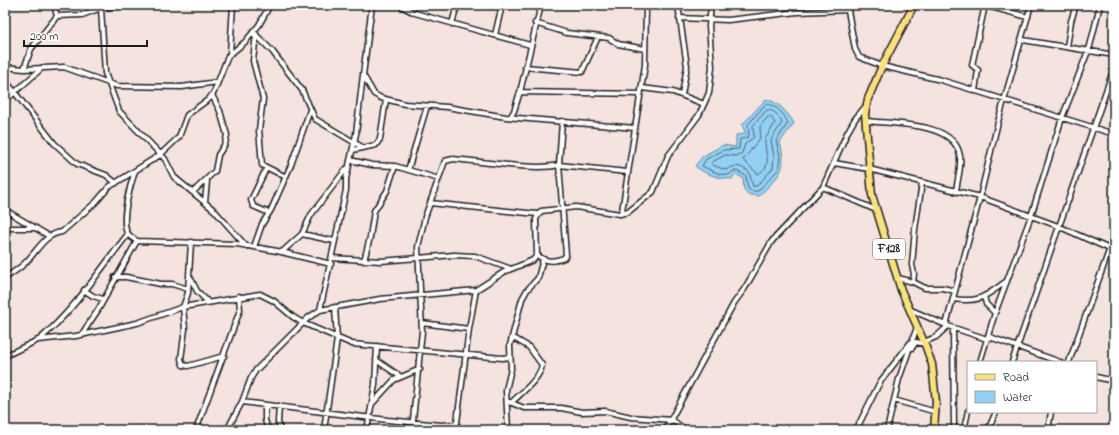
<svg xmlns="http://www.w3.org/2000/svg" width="1119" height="435" viewBox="0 0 1119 435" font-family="'Indie Flower',sans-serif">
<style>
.water{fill:#94d0f4;stroke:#64889e}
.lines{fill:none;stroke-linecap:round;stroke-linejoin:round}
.shore{stroke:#4c6472;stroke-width:1}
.minor-casing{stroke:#1c1c1c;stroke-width:7}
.primary-casing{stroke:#1c1c1c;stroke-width:9}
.minor{stroke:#fff;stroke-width:4}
.primary{stroke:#fae180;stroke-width:6}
.labels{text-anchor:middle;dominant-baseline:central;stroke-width:3;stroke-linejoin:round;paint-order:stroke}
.shield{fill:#fff;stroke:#606060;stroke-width:1}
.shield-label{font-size:12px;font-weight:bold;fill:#1c1c1c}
</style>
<rect width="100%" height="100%" fill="#f4e3de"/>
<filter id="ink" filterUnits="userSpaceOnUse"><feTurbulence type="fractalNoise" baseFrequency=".025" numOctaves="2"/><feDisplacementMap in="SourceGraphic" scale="8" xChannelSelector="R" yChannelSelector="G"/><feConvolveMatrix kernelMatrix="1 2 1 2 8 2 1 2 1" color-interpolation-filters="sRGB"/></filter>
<g filter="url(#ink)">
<path class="water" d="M 766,99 C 780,103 786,111 794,123 L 780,142 C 788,172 779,175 759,196 L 750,195 L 744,191 L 743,178 L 735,174 L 732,179 C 718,178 706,175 695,166 L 703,156 L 723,145 L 736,147 L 736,135 L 746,134 L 742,125 Z"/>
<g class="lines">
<path class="shore" d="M 766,104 C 777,105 784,114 788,123 L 776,141 L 780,156 L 778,170 L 758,191 L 752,191 L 748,189 L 746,176 L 737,171 L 733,171 L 729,175 L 719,174 L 702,166 L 706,159 L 724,150 L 739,149 L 740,139 L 747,138 L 749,135 L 748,125 Z
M 767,110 C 774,109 780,117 782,123 L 771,140 L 774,156 L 773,168 L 757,186 L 753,186 L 749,172 C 741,166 735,164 726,170 L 712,165 L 712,162 L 725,155 L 736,156 L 742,153 L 745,144 L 754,137 L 753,126 Z
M 768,117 L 771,117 L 775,123 L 765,139 C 764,154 774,165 758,174 L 743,160 C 746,157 748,153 751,150 C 757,140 762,142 760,127 Z"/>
<defs>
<path id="minor" d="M 54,5 L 57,16
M 372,5 L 363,75 L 374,94 L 381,98 L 405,104 L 447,107 L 506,117 L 635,128
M 399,5 L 415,13 L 530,45
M 678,5 L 687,66 L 682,95
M 847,5 L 855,49 L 859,57 L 882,66 L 941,80 L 1114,134
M 984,5 L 1028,17
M 101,8 L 105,73 L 119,111 L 165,159 L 174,177 L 214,210 L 246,246
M 679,18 L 728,20 L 797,12 L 848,10
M 535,23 L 567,33 L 609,38 L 618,44 L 645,49
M 452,24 L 457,5
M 253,32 L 272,51 L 302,90 L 315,119 L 362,147
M 256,34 L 253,61 L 263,99 L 259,130 L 262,165 L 286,177
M 495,35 L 502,5
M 1023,40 L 1114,55
M 1067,47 L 1071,21 L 1076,5
M 230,54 L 233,5
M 5,67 L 24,69 L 64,67 L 117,86 L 182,87 L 217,82
M 525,67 L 582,72 L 598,37
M 24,69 L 31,49 L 57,16 L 82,15 L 101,8 L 123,5
M 5,73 L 9,85 L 54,143 L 77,164 L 106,175 L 116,183
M 642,88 L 673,92 L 704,104
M 975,91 L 978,70 L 972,65 L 985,5
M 520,92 L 641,94
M 5,98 L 9,85
M 5,101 L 42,68
M 511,116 L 514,111 L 520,92 L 541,5
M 866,121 C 892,124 951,122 959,152 C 963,163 957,180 956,192
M 353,150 L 376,145 L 380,139 L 386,100
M 350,160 L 372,165 L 395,166 L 439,179
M 834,163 L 869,169 L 980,197 L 1058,226 L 1114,251
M 266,169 L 251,200 L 253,206 L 269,213
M 408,170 L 427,106
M 135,171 C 130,186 122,215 126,230 C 127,235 132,238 137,241 L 237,244 L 277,251 L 331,264
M 823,187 L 876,210
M 193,192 L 215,171 L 218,155 L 225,144 L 227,135 L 220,111 L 212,95
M 205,202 L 207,181
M 430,203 L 537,214
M 5,210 L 49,236
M 620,214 L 622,211 L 645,65 L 646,5
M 5,228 L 36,228
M 302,234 L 334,241
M 191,242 L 188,293 L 183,307 L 185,329 L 181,359 L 183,365 L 188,366 L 224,356
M 254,247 L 262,224 L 271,210 L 291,165 L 310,110
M 282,252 L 302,234 L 311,215 L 346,169
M 537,255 C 546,262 553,262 564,258 L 566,255 L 559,165 L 562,121
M 332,258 L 381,261 L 454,255 L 475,256 L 511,269
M 364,261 L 370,237 L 374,211 L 387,191 L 395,166
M 115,277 L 126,277 L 161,284 L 172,284 L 188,289
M 190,277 L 197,291 L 208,302
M 5,278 C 12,273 19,269 25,263 C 37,252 44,234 62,232 L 96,202 L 109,187 L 160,155 L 179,137 L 187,115 L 209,99 L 214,92 L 228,56 L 245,42 L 259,25 L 270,5
M 898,278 L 913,282 L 925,288 L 943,288 L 955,291
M 913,282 L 914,274 L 912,265 L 915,229 L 922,183
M 84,290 L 93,296 L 103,299
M 984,296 L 986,304 L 995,313
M 953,299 C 981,303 985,296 1007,281
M 909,309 L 948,326 L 987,339 L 990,337 L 1060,362
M 320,310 L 346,190 L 346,179 L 356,134 L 363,75
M 422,323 L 469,329
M 946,325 L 980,197 L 998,122 L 1031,5
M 953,328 L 954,430
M 82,334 L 98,310 L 137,241
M 40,339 C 75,309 99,271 128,234
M 924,342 L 936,337 L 948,326
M 912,348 L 916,342 L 925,344
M 5,356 L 38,340 L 76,336 L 137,323 L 183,307 L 260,294 L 274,301 L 293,317 L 303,323 L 352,344 L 502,358 L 510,357
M 376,360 L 401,377
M 980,362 L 995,313 L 1031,216 L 1062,118 L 1090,46 L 1100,5
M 1012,362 L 1114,68
M 1069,362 L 1114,237
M 1096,377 L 1114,381
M 894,400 L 936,412
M 507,401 L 524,408 L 561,408 L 582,412 L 605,411 L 631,417 L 672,420 L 686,430
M 242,402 L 388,420 L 441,425 L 456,424
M 511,403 C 521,393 540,379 542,365 L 529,347 L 512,337
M 372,404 L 394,380 L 420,369
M 265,405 L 265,420 L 268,430
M 279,406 L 278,422 L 280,430
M 196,430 L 240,310 L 239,296
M 227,430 L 242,402 L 251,378 L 256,370 L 308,318 L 320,310 L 380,299 L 476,290 L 504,272 L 533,260 L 537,255 L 536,219 L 541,211 L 576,207 L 620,214 L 628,212 L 653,192 L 668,156 L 699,115 L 709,93 L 712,67 L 709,26 L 711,5
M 324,430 L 337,339 L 335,307
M 367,430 L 375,385 L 377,346
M 412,430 L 422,331 L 418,247 L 425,217 L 445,161 L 453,159 C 479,161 535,171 559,165 L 627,172
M 456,430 L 469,329 L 476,290
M 508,430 L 506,390 L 511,369 L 510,345 L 522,299 L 527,290 L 538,278 L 543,259
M 665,430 L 734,303 L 745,288 L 772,241 L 823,187 L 847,133 L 855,119 L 865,107
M 856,430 L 880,382 L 911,342
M 887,430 L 899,379 L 917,327
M 964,430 L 968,411
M 988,430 L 996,412
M 1048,430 L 1051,412"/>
<path id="primary" d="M 914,5 L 882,66 L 868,99 L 865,114 L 872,195 L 901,290 L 924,342 L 932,364 L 936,402 L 934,430"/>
</defs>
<use href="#minor" class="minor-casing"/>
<use href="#primary" class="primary-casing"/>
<use href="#minor" class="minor"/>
<use href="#primary" class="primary"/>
</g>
</g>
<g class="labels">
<rect class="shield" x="873" y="239" width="32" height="20" rx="3"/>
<g class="shield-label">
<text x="889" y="249">F128</text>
</g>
</g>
<rect width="1119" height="435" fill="none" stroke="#fff" stroke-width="20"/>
<rect x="10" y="10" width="1099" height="415" fill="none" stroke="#1c1c1c" stroke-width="1.5" filter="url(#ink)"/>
<rect x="967" y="361" width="130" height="52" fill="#ffffff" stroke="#a4a4a4"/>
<rect x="975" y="374" width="20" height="6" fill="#fae180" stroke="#a4a4a4"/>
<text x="1003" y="381" font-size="12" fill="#1c1c1c">Road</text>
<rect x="975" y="391" width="20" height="12" fill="#94d0f4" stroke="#a4a4a4"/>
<text x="1003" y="401" font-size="12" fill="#1c1c1c">Water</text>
<path d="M24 40v6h123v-6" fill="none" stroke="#1c1c1c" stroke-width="2"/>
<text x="30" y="40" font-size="12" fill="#1c1c1c" stroke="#ffffff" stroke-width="3" paint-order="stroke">200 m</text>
</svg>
